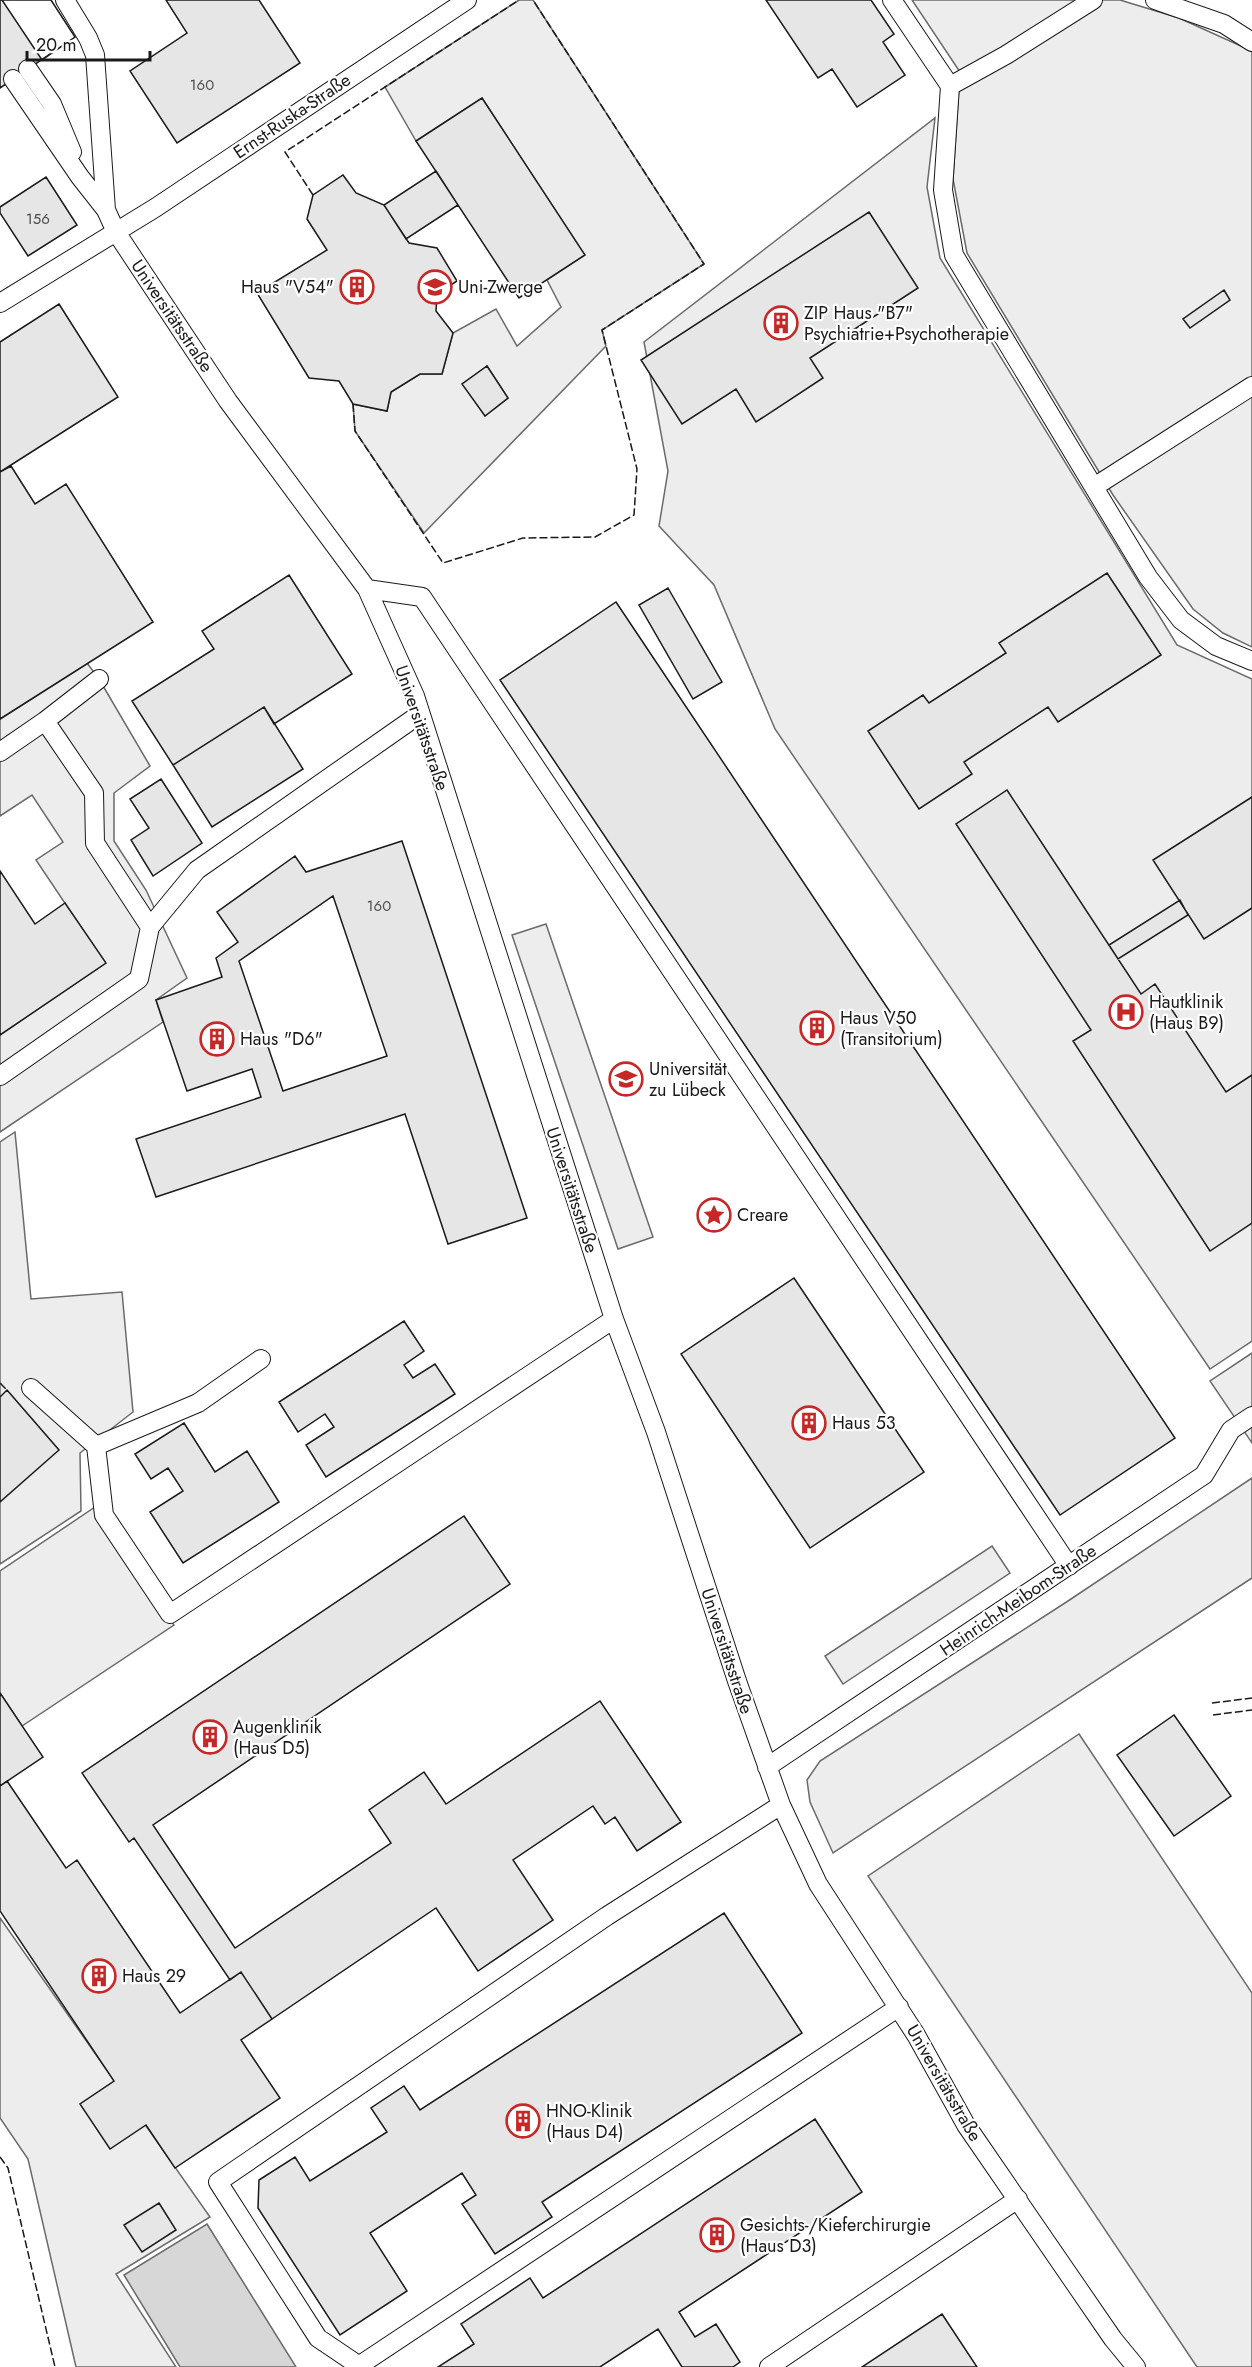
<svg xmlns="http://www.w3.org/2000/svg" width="1252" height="2367" viewBox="0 0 1252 2367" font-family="Jost,sans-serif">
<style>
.built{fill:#ededed;stroke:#6a6a6a;stroke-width:1.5;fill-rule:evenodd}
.water{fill:#d7d7d7;stroke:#6a6a6a;stroke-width:1.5}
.building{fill:#e6e6e6;stroke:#1a1a1a;stroke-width:1.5;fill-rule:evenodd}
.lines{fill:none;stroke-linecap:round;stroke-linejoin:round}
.service-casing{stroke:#1a1a1a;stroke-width:20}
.service{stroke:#fff;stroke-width:18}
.fence{stroke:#1a1a1a;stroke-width:1.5;stroke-dasharray:8 3;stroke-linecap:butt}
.labels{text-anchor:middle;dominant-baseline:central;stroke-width:4.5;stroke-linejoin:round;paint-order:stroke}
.number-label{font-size:15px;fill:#4d4d4d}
.street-label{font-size:18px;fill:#1a1a1a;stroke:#fff}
.poi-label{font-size:18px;fill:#1a1a1a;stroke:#fff;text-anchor:start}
</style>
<rect width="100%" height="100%" fill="#fff"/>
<path class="built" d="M 519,0 L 533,0 L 704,264 L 602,330 L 606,346 L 424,533 L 355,431 L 353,404 L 387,411 L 391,392 L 420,374 L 442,374 L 453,333 L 496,309 L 517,346 L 561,307 L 547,280 L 584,255 L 482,98 L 416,141 L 385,87 ZM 487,366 L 508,398 L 485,416 L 463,384 Z
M 912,0 L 1120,0 L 1179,18 L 1252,51 L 1252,647 L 1223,633 L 1193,609 L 1113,495 L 967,253 L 953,179 L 960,72 Z
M 935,118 L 927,187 L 940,258 L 1177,645 L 1252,679 L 1252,1341 L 1210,1369 L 775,729 L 714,585 L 659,526 L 668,471 L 644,342 Z
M 87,663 L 99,679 L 150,766 L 114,793 L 114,841 L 146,890 L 187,978 L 156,1000 L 163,1022 L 0,1132 L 0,1035 L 105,963 L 36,860 L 63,842 L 32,795 L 0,816 L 0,719 Z
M 546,924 L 653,1237 L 618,1249 L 512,935 Z
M 15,1132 L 31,1299 L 122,1292 L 133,1412 L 80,1453 L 81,1511 L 0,1564 L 0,1142 Z
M 1252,1353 L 1252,1443 L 1210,1381 Z
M 1252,1478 L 1252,1578 L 833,1853 L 810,1802 L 807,1780 L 820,1761 L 1068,1601 Z
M 95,1507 L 174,1625 L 22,1726 L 0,1693 L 0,1571 Z
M 992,1546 L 1010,1573 L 843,1684 L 825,1656 Z
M 1079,1734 L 1252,1993 L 1252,2367 L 1197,2367 L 868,1876 Z
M 0,1918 L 210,2217 L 116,2274 L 176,2367 L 76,2367 L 28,2159 L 0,2118 Z"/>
<path class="water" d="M 207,2224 L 296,2367 L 180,2367 L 124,2275 Z"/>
<path class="building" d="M 0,0 L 51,0 L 75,37 L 0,88 Z
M 2,0 L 51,0 L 75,37 L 42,60 Z
M 166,0 L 259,0 L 300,63 L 177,143 L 130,71 L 187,33 Z
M 766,0 L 871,0 L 894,34 L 883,42 L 905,75 L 857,107 L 832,69 L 818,78 Z
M 482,98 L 585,255 L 519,298 L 416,141 Z
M 436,171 L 458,205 L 406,239 L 384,205 Z
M 343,175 L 356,193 L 384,205 L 409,243 L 437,248 L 457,281 L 437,294 L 436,311 L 453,333 L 442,374 L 420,374 L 391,392 L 387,411 L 353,404 L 339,381 L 309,378 L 257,293 L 327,250 L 307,219 L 313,195 Z
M 46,177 L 77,225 L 28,256 L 0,213 L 0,207 Z
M 869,212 L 918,288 L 810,358 L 823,378 L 756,422 L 736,389 L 682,424 L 641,360 Z
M 1224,290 L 1230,300 L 1190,328 L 1183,319 Z
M 59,304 L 118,397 L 0,472 L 0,342 Z
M 487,366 L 508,398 L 485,416 L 462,384 Z
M 11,466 L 35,504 L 66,484 L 153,622 L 0,719 L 0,472 Z
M 1107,573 L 1161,655 L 1058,722 L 1048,707 L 964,762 L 972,774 L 919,809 L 868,731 L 923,695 L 929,703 L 1006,653 L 999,643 Z
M 289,575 L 352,674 L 274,724 L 264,707 L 173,765 L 132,701 L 214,649 L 202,631 Z
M 668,588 L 722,682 L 693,699 L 639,605 Z
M 616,602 L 1175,1438 L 1060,1515 L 500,680 Z
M 264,707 L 303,769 L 212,827 L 173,765 Z
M 161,779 L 202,843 L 153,876 L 131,840 L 149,828 L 130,799 Z
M 1007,790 L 1141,994 L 1155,984 L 1226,1092 L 1252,1075 L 1252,1223 L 1210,1251 L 1073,1041 L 1091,1030 L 956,824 Z
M 1252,797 L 1252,908 L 1204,939 L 1153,860 Z
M 402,841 L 527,1218 L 448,1244 L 405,1114 L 156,1197 L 136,1139 L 261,1097 L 252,1069 L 187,1091 L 156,1000 L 222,977 L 216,958 L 238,942 L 217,912 L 295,856 L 306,872 ZM 333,896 L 387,1056 L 283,1091 L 239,961 Z
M 0,871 L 35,924 L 65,903 L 106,963 L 0,1035 Z
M 1180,900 L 1188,915 L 1118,959 L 1109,945 Z
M 794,1278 L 924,1472 L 810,1548 L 681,1354 Z
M 404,1321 L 424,1351 L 404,1365 L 413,1378 L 435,1364 L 455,1394 L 326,1477 L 306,1445 L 334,1427 L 325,1414 L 298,1432 L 279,1402 Z
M 7,1390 L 59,1450 L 0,1502 L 0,1397 Z
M 184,1423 L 215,1472 L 247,1451 L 279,1502 L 183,1563 L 150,1512 L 183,1491 L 168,1468 L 151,1479 L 135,1454 Z
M 464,1516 L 510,1584 L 153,1825 L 235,1948 L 391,1843 L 369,1810 L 424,1772 L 446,1804 L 600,1701 L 681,1822 L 637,1851 L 615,1817 L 605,1824 L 593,1806 L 513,1860 L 553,1920 L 478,1971 L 436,1908 L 272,2019 L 241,1972 L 230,1980 L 134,1838 L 129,1842 L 82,1773 Z
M 0,1693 L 43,1757 L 0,1786 Z
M 1174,1715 L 1231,1796 L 1174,1836 L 1117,1755 Z
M 7,1781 L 66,1868 L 77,1860 L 180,2013 L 241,1972 L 272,2019 L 241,2040 L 280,2098 L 175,2168 L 146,2125 L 110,2149 L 80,2104 L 114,2081 L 0,1911 L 0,1786 Z
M 724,1913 L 802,2033 L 542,2202 L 552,2217 L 495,2254 L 462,2204 L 476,2195 L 462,2173 L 370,2233 L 407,2291 L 340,2335 L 258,2208 L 259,2180 L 295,2157 L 310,2181 L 387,2132 L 371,2108 L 404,2086 L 420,2110 Z
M 815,2119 L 862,2192 L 679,2312 L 695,2337 L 716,2324 L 740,2362 L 733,2367 L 682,2367 L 658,2329 L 600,2367 L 438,2367 L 474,2344 L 461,2324 L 530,2278 L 543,2298 Z
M 159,2203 L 176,2230 L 142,2252 L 124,2225 Z
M 942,2314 L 977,2367 L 862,2367 Z"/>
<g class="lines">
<defs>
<path id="service" d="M 65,0 L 88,38 L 95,55 L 106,210 L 116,232 L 228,401 L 367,589 L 415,696 L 614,1319 L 656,1432 L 737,1681 L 781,1805 L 818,1884 L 916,2035 L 966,2125 L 1113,2339 L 1136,2367
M 892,0 L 950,86 L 943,190 L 954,255 L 1148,577 L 1181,620 L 1216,646 L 1252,661
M 1155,0 L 1224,24 L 1252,42
M 28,69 L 52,104 L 72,152
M 13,79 L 80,177 L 106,210
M 950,86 L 1006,55 L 1093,0
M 0,303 L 155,208 L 467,0
M 1094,487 L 1252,386
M 367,589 L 422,597 L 1069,1566
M 99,679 L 45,721 L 94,793 L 95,843 L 150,927
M 0,752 L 45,721
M 0,1076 L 139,979 L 150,927 L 197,870 L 420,714
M 31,1388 L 96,1446 L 104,1515 L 170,1614 L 614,1319
M 96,1446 L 198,1403 L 261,1359
M 767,1767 L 1204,1475 L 1231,1430 L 1252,1416
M 360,2365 L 899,2007
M 361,2367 L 318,2338 L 218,2182 L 607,1916 L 781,1805
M 769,2367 L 1018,2199"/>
</defs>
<use href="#service" class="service-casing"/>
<use href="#service" class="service"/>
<path class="fence" d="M 313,195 L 285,152 L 519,0
M 353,404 L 355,431 L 443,563 L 523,538 L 595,537 L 634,515 L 637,469 L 602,330 L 704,264 L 533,0
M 0,1383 L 7,1390
M 1212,1703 L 1252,1698
M 1213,1715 L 1252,1710
M 0,2157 L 8,2168 L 55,2367"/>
</g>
<defs>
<symbol id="building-ring" viewBox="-11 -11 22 22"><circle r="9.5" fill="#fff" stroke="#c62828" stroke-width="1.5"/><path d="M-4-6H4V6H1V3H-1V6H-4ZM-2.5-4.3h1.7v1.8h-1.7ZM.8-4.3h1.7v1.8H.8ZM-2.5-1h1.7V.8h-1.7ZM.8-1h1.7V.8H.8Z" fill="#c62828"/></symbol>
<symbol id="school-ring" viewBox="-11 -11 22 22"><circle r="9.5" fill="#fff" stroke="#c62828" stroke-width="1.5"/><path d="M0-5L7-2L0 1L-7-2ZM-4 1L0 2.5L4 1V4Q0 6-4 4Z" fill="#c62828"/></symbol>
<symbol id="hospital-ring" viewBox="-11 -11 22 22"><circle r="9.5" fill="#fff" stroke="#c62828" stroke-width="1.5"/><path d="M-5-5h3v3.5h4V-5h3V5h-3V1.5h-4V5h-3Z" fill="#c62828"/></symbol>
<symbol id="university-ring" viewBox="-11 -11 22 22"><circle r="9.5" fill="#fff" stroke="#c62828" stroke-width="1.5"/><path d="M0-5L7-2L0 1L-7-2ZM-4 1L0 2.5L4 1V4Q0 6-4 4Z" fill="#c62828"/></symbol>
<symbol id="sight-ring" viewBox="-11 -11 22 22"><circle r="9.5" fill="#fff" stroke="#c62828" stroke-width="1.5"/><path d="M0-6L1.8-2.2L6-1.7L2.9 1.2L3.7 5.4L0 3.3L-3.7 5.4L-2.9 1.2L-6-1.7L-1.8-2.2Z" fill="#c62828"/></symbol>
</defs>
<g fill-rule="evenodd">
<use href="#building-ring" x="338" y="268" width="38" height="38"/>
<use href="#school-ring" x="416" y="268" width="38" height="38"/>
<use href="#building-ring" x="762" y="304" width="38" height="38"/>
<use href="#hospital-ring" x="1107" y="993" width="38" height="38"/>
<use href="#building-ring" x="798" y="1009" width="38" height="38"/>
<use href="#building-ring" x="198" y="1020" width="38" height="38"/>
<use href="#university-ring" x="607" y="1060" width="38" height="38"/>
<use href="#sight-ring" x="695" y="1196" width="38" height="38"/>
<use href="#building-ring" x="790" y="1404" width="38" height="38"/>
<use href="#building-ring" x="191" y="1718" width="38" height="38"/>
<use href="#building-ring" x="80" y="1957" width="38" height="38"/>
<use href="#building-ring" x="504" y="2102" width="38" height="38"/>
<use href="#building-ring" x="698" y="2216" width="38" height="38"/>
</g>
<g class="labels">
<g class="number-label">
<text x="202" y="85">160</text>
<text x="38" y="219">156</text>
<text x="379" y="906">160</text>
</g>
<g class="street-label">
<text transform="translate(292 116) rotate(-34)">Ernst-Ruska-Straße</text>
<text transform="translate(172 316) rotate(56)">Universitätsstraße</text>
<text transform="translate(422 728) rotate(71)">Universitätsstraße</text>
<text transform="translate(572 1190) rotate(72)">Universitätsstraße</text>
<text transform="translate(1018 1600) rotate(-34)">Heinrich-Meibom-Straße</text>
<text transform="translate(727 1651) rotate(72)">Universitätsstraße</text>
<text transform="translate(944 2083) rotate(60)">Universitätsstraße</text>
</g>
<g class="poi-label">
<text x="334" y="287" text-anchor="end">Haus "V54"</text>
<text x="458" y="287">Uni-Zwerge</text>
<text x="804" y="313">ZIP Haus "B7"<tspan x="804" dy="21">Psychiatrie+Psychotherapie</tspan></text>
<text x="1149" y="1002">Hautklinik<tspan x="1149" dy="21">(Haus B9)</tspan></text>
<text x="840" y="1018">Haus V50<tspan x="840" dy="21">(Transitorium)</tspan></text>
<text x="240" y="1039">Haus "D6"</text>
<text x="649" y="1069">Universität<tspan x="649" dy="21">zu Lübeck</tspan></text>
<text x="737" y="1215">Creare</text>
<text x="832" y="1423">Haus 53</text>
<text x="233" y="1727">Augenklinik<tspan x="233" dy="21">(Haus D5)</tspan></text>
<text x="122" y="1976">Haus 29</text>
<text x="546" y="2111">HNO-Klinik<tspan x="546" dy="21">(Haus D4)</tspan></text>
<text x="740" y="2225">Gesichts-/Kieferchirurgie<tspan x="740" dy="21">(Haus D3)</tspan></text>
</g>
</g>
<path d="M27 51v9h123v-9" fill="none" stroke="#1a1a1a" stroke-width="3"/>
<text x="36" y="51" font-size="18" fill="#1a1a1a" stroke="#ffffff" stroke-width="4.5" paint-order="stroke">20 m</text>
</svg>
